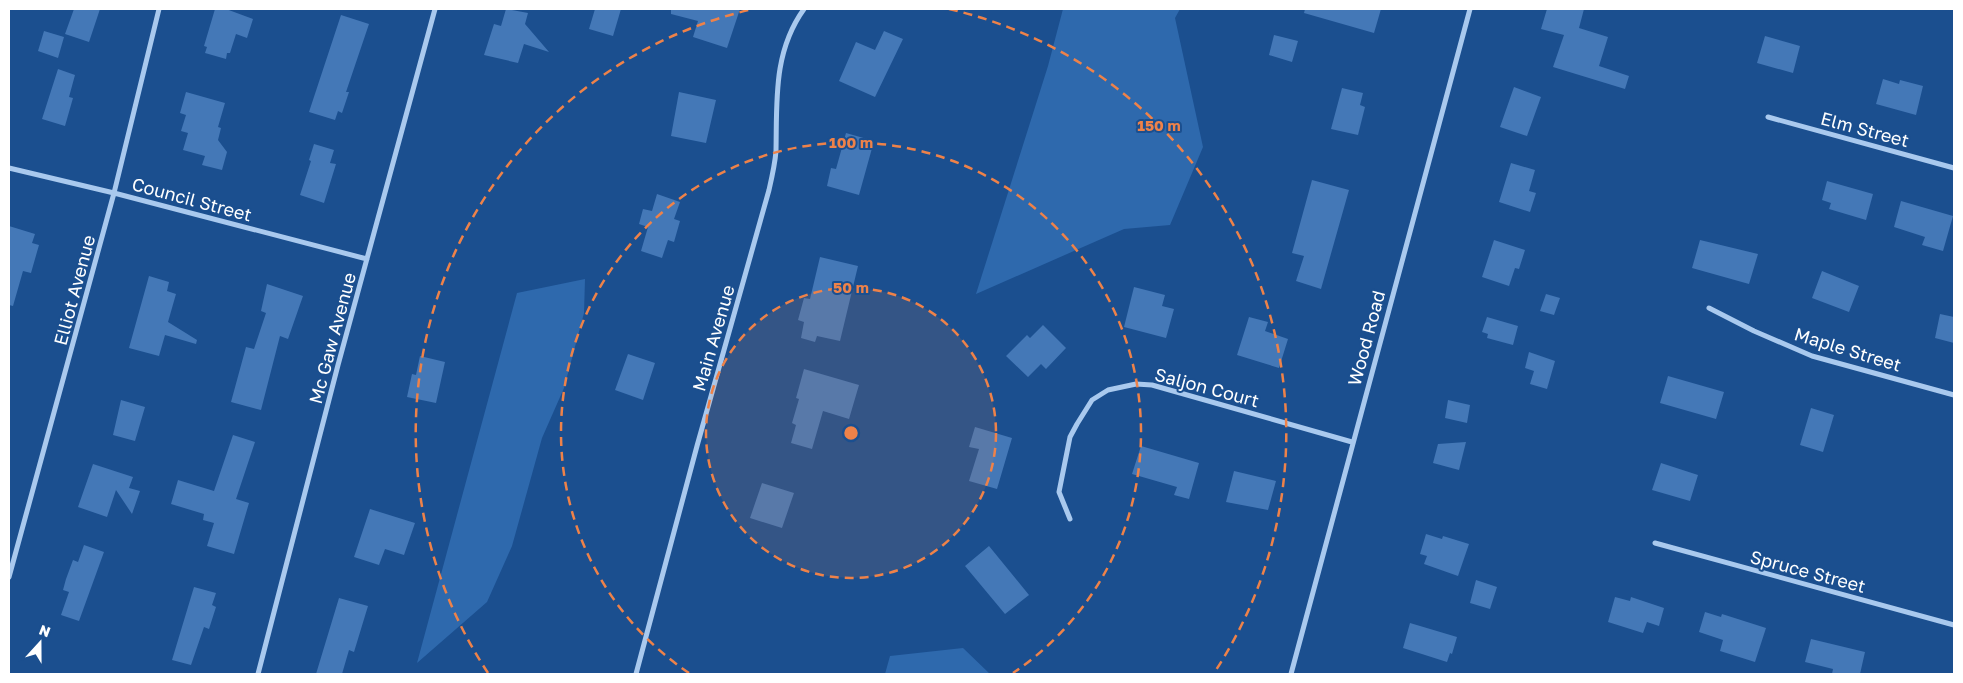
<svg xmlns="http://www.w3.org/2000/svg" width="1963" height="683" viewBox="0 0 1963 683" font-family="'Golos Text',sans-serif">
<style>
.green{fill:#2e69ad}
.building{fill:#4478b7}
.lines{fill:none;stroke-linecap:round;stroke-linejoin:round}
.street{stroke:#a9c9ee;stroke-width:5}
.ring{fill:none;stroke:#ee8249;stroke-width:2.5;stroke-dasharray:9 6}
.labels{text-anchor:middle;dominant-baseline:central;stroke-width:4;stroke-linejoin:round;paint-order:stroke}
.street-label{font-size:18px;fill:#fff;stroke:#1b4f8f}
.centre{fill:#ee8249;stroke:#1b4f8f;stroke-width:2.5}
.ring-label{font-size:15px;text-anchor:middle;font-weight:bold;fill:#ee8249;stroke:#1b4f8f;stroke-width:4;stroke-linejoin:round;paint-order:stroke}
</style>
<rect width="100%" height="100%" fill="#1b4f8f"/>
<path class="green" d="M 1063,9 L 1180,9 L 1175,18 L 1203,147 L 1170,225 L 1124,229 L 976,294 L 1048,66 Z
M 585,279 L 584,313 L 564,388 L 542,438 L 512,546 L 487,602 L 417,663 L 517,293 Z
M 963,648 L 990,674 L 885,674 L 890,656 Z"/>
<path class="building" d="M 74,9 L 100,9 L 89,42 L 65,34 Z
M 215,9 L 226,9 L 253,19 L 247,38 L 236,34 L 230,53 L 227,53 L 226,59 L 205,53 L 207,47 L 204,46 Z
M 506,9 L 528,13 L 525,24 L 549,52 L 524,44 L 518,63 L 484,55 L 494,24 L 501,26 Z
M 595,9 L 621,9 L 613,36 L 589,29 Z
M 671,9 L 740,9 L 727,48 L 693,37 L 698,21 L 671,14 Z
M 1305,9 L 1381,9 L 1374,33 L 1304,13 Z
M 1547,9 L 1584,9 L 1579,28 L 1608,37 L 1599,66 L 1629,76 L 1625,89 L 1553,67 L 1564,35 L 1541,29 Z
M 341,15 L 369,24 L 346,92 L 349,92 L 342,113 L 338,111 L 335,120 L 309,112 Z
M 44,31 L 64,37 L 58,58 L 38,51 Z
M 884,31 L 903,39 L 875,97 L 839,81 L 856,42 L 875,50 Z
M 1274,35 L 1298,41 L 1292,62 L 1269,55 Z
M 1765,36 L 1800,46 L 1793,73 L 1757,63 Z
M 58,69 L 75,75 L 69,97 L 73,98 L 65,126 L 42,119 Z
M 1883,79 L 1899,84 L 1900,80 L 1923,86 L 1916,115 L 1876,104 Z
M 1514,87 L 1541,97 L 1527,136 L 1500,127 Z
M 1342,88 L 1363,93 L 1360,105 L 1365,107 L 1358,135 L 1331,129 Z
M 186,92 L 225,103 L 218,127 L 221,128 L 218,140 L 227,152 L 222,170 L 202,165 L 205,156 L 183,150 L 188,133 L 181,131 L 186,115 L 180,113 Z
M 679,92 L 716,100 L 706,143 L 671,136 Z
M 846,133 L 874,141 L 859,195 L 827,186 L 831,168 L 836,169 Z
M 314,144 L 334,150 L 330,163 L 336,164 L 324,203 L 300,195 L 311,161 L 309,160 Z
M 1511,163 L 1535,170 L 1529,191 L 1536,193 L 1530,212 L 1499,202 Z
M 1312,180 L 1349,190 L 1321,289 L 1296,281 L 1304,256 L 1292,253 Z
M 1827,181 L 1873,194 L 1866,220 L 1829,209 L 1831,203 L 1822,200 Z
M 657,194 L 680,202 L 674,219 L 680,221 L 674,242 L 668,240 L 662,258 L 641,251 L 648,227 L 639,224 L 643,209 L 652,211 Z
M 1901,201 L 1953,216 L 1943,251 L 1922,245 L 1925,237 L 1894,227 Z
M 9,226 L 35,234 L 32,243 L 39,245 L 31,273 L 23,271 L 13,306 L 9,305 Z
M 1494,240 L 1525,250 L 1519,269 L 1515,268 L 1509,286 L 1482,277 Z
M 1700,240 L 1758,254 L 1749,284 L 1692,268 Z
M 820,257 L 858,266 L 840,341 L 817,336 L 815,342 L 801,338 L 804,322 L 798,320 L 804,298 L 810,299 Z
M 1822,271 L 1859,286 L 1849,312 L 1812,298 Z
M 149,276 L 169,282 L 167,291 L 176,294 L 168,322 L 197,340 L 196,344 L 165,335 L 159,356 L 129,348 Z
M 267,284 L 303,296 L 288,339 L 280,336 L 261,410 L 231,402 L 246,347 L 254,349 L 266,313 L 261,311 Z
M 1134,287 L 1165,295 L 1162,306 L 1174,309 L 1166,338 L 1124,327 Z
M 1546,294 L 1560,298 L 1554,315 L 1540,311 Z
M 1940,314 L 1954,317 L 1954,343 L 1935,338 Z
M 1249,317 L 1268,322 L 1265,331 L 1288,339 L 1279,368 L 1237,355 Z
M 1487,317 L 1518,326 L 1513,345 L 1487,338 L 1488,334 L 1482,332 Z
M 1043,325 L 1066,348 L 1046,369 L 1041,364 L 1028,377 L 1006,356 L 1027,335 L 1030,338 Z
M 1529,352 L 1555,361 L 1547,389 L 1530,384 L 1534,371 L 1525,368 Z
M 628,354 L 655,363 L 643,400 L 615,390 Z
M 420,356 L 445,362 L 436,403 L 407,397 L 412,374 L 416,375 Z
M 804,369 L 859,385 L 849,419 L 823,411 L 812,449 L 791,443 L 796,425 L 792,423 L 799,399 L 796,398 Z
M 1668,376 L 1724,392 L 1716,419 L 1660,403 Z
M 121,400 L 145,407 L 135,441 L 113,435 Z
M 1448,400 L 1470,405 L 1467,423 L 1445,418 Z
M 1811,408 L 1834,415 L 1823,452 L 1800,445 Z
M 975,427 L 1012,438 L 997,489 L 969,481 L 979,449 L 969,447 Z
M 233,435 L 255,442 L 236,499 L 249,503 L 234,554 L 207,546 L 214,523 L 203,520 L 204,514 L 171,504 L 178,480 L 214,491 Z
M 1466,442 L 1459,470 L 1433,463 L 1438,444 Z
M 1141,446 L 1199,463 L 1189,499 L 1174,495 L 1177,487 L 1132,474 Z
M 1661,463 L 1698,475 L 1690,501 L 1652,490 Z
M 93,464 L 133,477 L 129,488 L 140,491 L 132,514 L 116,490 L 107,517 L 78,507 Z
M 1234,471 L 1276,481 L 1268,510 L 1226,502 Z
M 762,483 L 794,493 L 782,528 L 750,518 Z
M 370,509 L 415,523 L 404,555 L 385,549 L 379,565 L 354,557 Z
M 1426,534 L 1442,539 L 1443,536 L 1469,544 L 1458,576 L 1424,564 L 1427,556 L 1420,554 Z
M 84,545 L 104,552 L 79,621 L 61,615 L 69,592 L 63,590 L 66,579 L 73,560 L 78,562 Z
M 989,546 L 1029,595 L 1005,614 L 965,566 Z
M 1476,580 L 1497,587 L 1490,609 L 1470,603 Z
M 194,587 L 216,593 L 212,605 L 216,607 L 209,629 L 204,627 L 191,665 L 172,660 Z
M 1615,597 L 1630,601 L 1631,597 L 1664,608 L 1659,626 L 1647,622 L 1643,633 L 1608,622 Z
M 339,598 L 368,606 L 354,652 L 349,650 L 342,674 L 316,674 Z
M 1705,612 L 1721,617 L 1722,614 L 1766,628 L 1755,662 L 1720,651 L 1723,640 L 1699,632 Z
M 1410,623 L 1457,637 L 1452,654 L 1450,653 L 1447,662 L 1403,648 Z
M 1811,639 L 1865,652 L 1860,674 L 1832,674 L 1833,669 L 1805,662 Z"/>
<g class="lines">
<path class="street" d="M 1768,117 L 1954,168
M 9,168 L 114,193 L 367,259
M 1709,308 L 1754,331 L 1812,356 L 1954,395
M 1070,519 L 1059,492 L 1070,437 L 1077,424 L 1092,400 L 1108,390 L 1136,384 L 1152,385 L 1352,442
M 1655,543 L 1954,625
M 9,577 L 114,193 L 159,9
M 258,674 L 338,365 L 435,9
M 636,674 L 697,446 L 769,190 C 772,177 775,164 776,151 C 777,101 773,52 804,9
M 1291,674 L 1470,9"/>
</g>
<circle cx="851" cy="433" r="145" fill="#ee8249" fill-opacity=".12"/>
<g class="ring">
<circle cx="851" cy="433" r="145"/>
<path d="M689 673A290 290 0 1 1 1013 673"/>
<path d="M488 673A435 435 0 0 1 753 9M949 9A435 435 0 0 1 1214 673"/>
</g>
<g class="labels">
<g class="street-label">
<text transform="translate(1865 129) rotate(15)">Elm Street</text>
<text transform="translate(192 199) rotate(15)">Council Street</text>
<text transform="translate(74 290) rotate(-75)">Elliot Avenue</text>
<text transform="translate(332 338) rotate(-75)">Mc Gaw Avenue</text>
<text transform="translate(713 338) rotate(-74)">Main Avenue</text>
<text transform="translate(1366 338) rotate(-75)">Wood Road</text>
<text transform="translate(1848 349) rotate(17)">Maple Street</text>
<text transform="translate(1207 387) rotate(15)">Saljon Court</text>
<text transform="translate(1808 571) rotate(15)">Spruce Street</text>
</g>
</g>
<circle cx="851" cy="433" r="8" class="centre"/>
<g class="ring-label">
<text x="1159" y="131">150 m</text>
<text x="851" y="148">100 m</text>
<text x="851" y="293">50 m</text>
</g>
<rect width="1963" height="683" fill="none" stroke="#ffffff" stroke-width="20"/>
<g transform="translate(40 643) rotate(21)" stroke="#1b4f8f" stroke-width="4" paint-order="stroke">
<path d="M0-4L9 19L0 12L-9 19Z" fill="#ffffff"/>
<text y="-8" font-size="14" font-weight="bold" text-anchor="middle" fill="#ffffff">N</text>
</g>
</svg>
